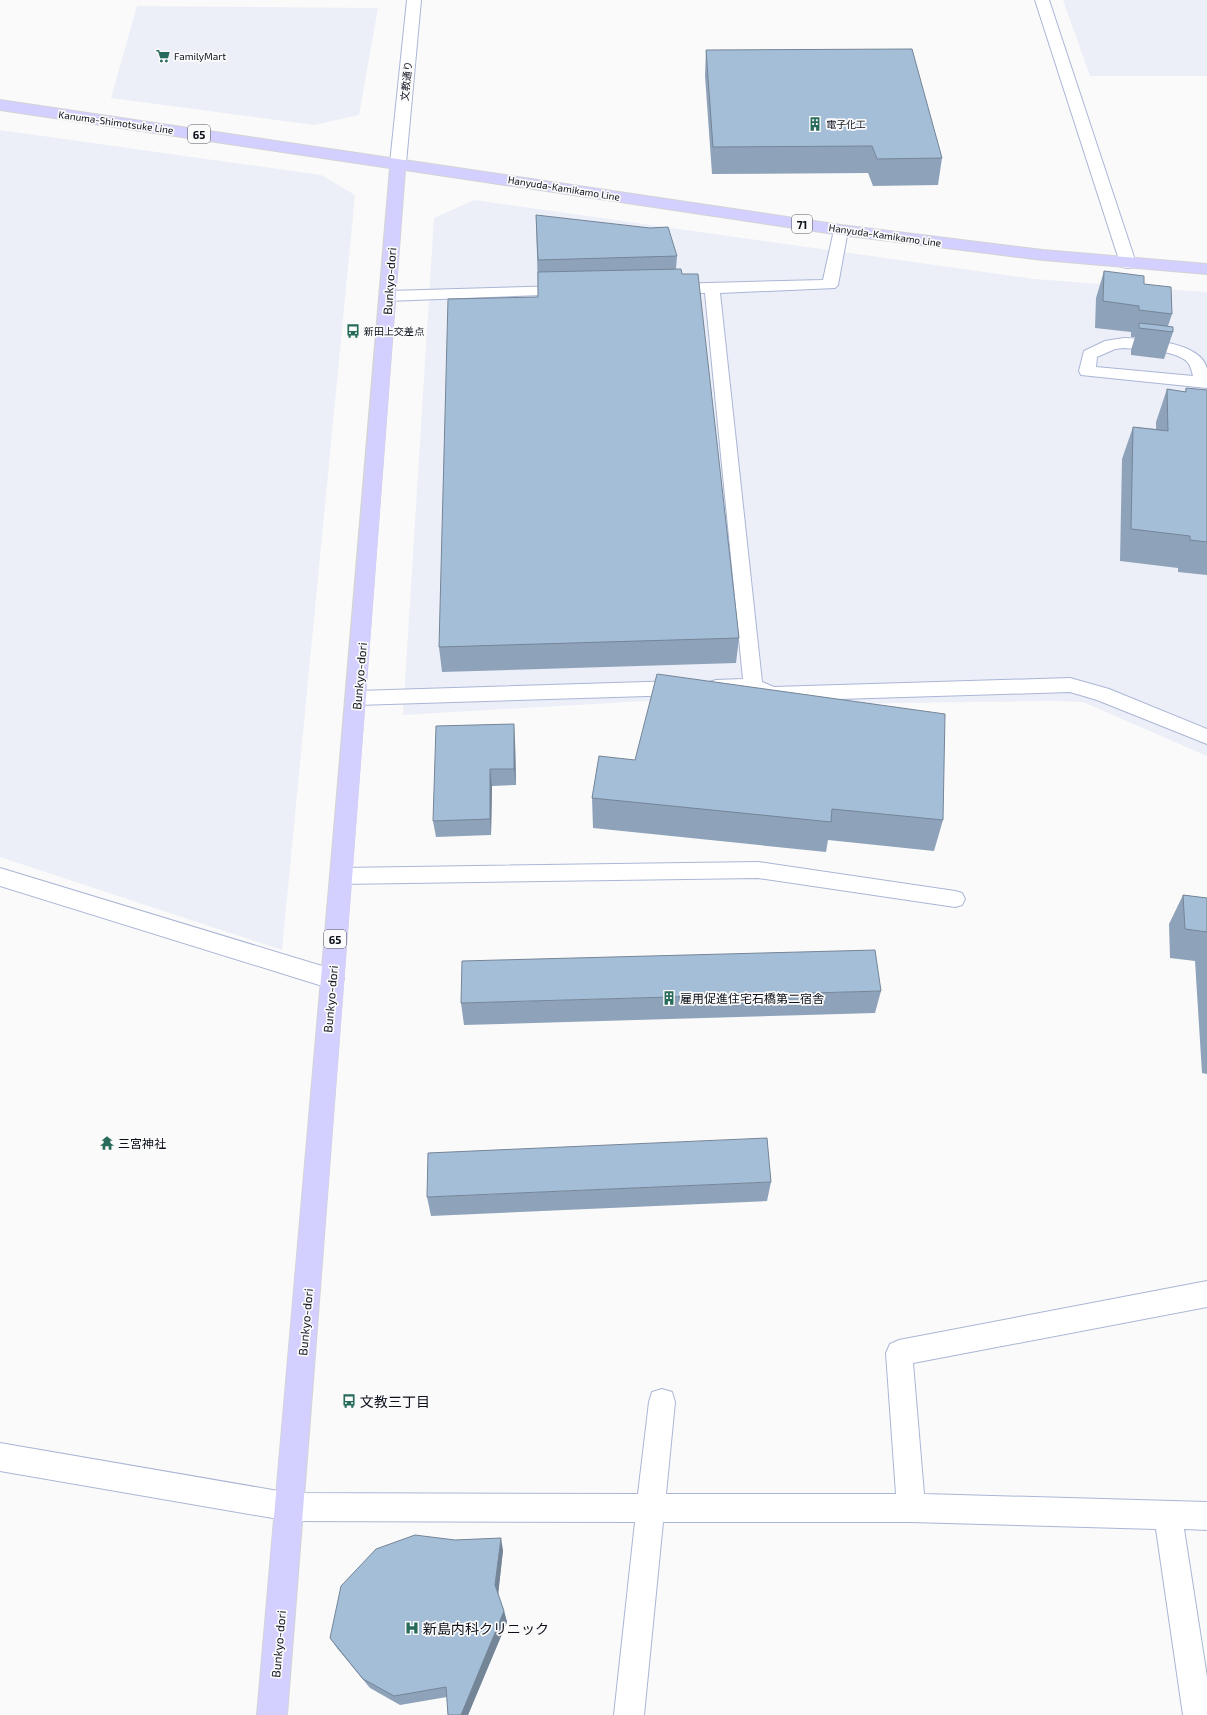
<svg xmlns="http://www.w3.org/2000/svg" width="1207" height="1715" viewBox="0 0 1207 1715" font-family="'Exo 2','Noto Sans JP',sans-serif">
<style>
.built{fill:#eceff8}
.lines{fill:none;stroke-linecap:round;stroke-linejoin:round}
.service-casing{stroke:#aab6d5;stroke-width:2}
.minor-casing{stroke:#aab6d5;stroke-width:2}
.tertiary-casing{stroke:#aab6d5;stroke-width:2}
.primary-casing{stroke:#d3d4d6;stroke-width:2}
.service{fill:#fff;fill-rule:evenodd}
.minor{fill:#fff;fill-rule:evenodd}
.tertiary{fill:#fff;fill-rule:evenodd}
.primary{fill:#d3cffe;fill-rule:evenodd}
.wall{fill:#8ea3ba}
.shaded-wall{fill:#748597}
.building{fill:#a5bed8;stroke:#748597}
.labels{text-anchor:middle;dominant-baseline:central;stroke-width:3.5;stroke-linejoin:round;paint-order:stroke}
.far-poi-label{font-size:10px;fill:#0b0f1a;stroke:#fafafa;text-anchor:start}
.far-street-label{font-size:10px;fill:#0b0f1a;stroke:#fafafa}
.shield{fill:#fafafa;stroke:#53565d;stroke-width:1}
.shield-label{font-size:11px;font-weight:bold;fill:#0b0f1a}
.street-label{font-size:12px;fill:#0b0f1a;stroke:#fafafa}
.poi-label{font-size:12px;fill:#0b0f1a;stroke:#fafafa;text-anchor:start}
.near-poi-label{font-size:14px;fill:#0b0f1a;stroke:#fafafa;text-anchor:start}
</style>
<rect width="100%" height="100%" fill="#fafafa"/>
<path class="built" d="M 1063,0 L 1207,0 L 1207,76 L 1090,76 Z
M 137,6 L 378,8 L 359,115 L 314,125 L 111,98 Z
M 0,130 L 321,175 L 355,195 L 282,950 L 0,857 Z
M 474,200 L 1034,279 L 1207,292 L 1207,756 L 1083,702 L 1050,701 L 749,705 L 731,696 L 403,715 L 434,218 Z"/>
<g class="lines">
<defs>
<path id="service" d="M 841,226 L 846,227 L 848,230 L 838,285 L 835,288 L 720,293 L 762,682 L 774,687 L 1070,678 L 1109,689 L 1207,729 L 1207,744 L 1097,700 L 1070,692 L 773,701 L 752,693 L 716,694 L 709,692 L 707,687 L 709,682 L 716,680 L 743,679 L 705,293 L 667,292 L 664,289 L 667,286 L 672,284 L 823,280 L 834,230 L 836,227 Z
M 564,286 L 569,288 L 572,291 L 569,294 L 388,301 L 383,299 L 380,296 L 383,293 L 388,291 Z
M 1124,338 C 1146,339 1202,342 1207,369 C 1207,375 1207,382 1207,388 L 1081,375 L 1079,371 L 1084,351 L 1105,341 ZM 1124,348 C 1140,349 1180,350 1189,364 C 1191,368 1192,372 1193,376 L 1096,367 L 1097,357 L 1115,349 Z
M 680,681 L 687,683 L 689,688 L 687,693 L 680,695 L 357,705 L 350,703 L 348,698 L 350,693 L 357,691 Z
M 758,862 L 955,891 L 962,893 L 965,899 L 962,905 L 955,907 L 758,878 L 341,884 L 334,882 L 331,876 L 334,870 L 341,868 Z"/>
<path id="minor" d="M 0,868 L 332,969 L 340,972 L 344,979 L 340,986 L 332,989 L 0,886 Z
M 1207,1281 L 1207,1307 L 913,1363 L 924,1494 L 1207,1502 L 1207,1530 L 1184,1529 L 1207,1677 L 1207,1715 L 1183,1715 L 1156,1529 L 911,1522 L 663,1522 L 644,1715 L 614,1715 L 635,1522 L 290,1521 L 0,1471 L 0,1443 L 290,1493 L 638,1494 L 649,1402 L 652,1392 L 662,1389 L 672,1392 L 675,1402 L 666,1494 L 896,1494 L 886,1353 L 890,1344 L 899,1340 Z"/>
<path id="tertiary" d="M 407,0 L 421,0 L 406,163 L 404,166 L 392,166 L 390,163 Z
M 1035,0 L 1049,0 L 1136,263 L 1134,267 L 1128,268 L 1122,267 L 1120,263 Z"/>
<path id="primary" d="M 0,100 L 841,225 L 1043,250 L 1207,264 L 1207,274 L 1043,260 L 841,235 L 405,170 C 368,685 327,1200 287,1715 L 257,1715 C 301,1199 348,684 390,168 L 0,110 Z"/>
</defs>
<use href="#service" class="service-casing"/>
<use href="#minor" class="minor-casing"/>
<use href="#tertiary" class="tertiary-casing"/>
<use href="#primary" class="primary-casing"/>
<use href="#service" class="service"/>
<use href="#minor" class="minor"/>
<use href="#tertiary" class="tertiary"/>
<use href="#primary" class="primary"/>
</g>
<path class="wall" d="M 706,50 L 942,158 L 938,185 L 873,186 L 868,173 L 712,174 L 705,76 Z
M 536,215 L 677,256 L 676,269 L 739,638 L 736,663 L 442,672 L 439,647 L 538,297 Z
M 1104,271 L 1144,284 L 1172,314 L 1168,326 L 1173,332 L 1164,359 L 1131,355 L 1131,350 L 1135,337 L 1131,337 L 1131,332 L 1095,328 L 1096,298 Z
M 1186,388 L 1207,390 L 1207,575 L 1178,572 L 1178,568 L 1120,561 L 1122,459 L 1133,427 L 1156,429 L 1156,422 L 1167,389 L 1185,392 Z
M 515,741 L 516,785 L 492,786 L 491,835 L 436,837 L 433,821 Z
M 599,756 L 943,820 L 934,851 L 828,840 L 826,852 L 593,828 L 592,798 Z
M 1183,895 L 1207,898 L 1207,1074 L 1202,1073 L 1195,961 L 1170,958 L 1169,924 Z
M 881,991 L 875,1013 L 464,1025 L 461,1003 Z
M 771,1182 L 767,1201 L 431,1216 L 427,1197 Z
M 503,1550 L 498,1594 L 504,1611 L 507,1622 L 468,1715 L 448,1715 L 447,1697 L 400,1705 L 370,1688 L 337,1648 L 330,1638 Z"/>
<path class="shaded-wall" d="M 514,724 L 515,741 L 516,785 L 514,769 Z
M 490,769 L 492,786 L 491,835 L 490,819 Z
M 501,1538 L 503,1550 L 498,1596 L 495,1585 Z
M 504,1611 L 507,1622 L 468,1715 L 461,1715 Z"/>
<path class="building" d="M 912,49 L 942,158 L 877,159 L 872,146 L 713,147 L 706,50 Z
M 536,215 L 650,228 L 668,227 L 677,256 L 538,260 Z
M 681,269 L 682,274 L 698,274 L 739,638 L 439,647 L 448,299 L 538,297 L 538,272 Z
M 1104,271 L 1144,276 L 1144,284 L 1171,287 L 1172,314 L 1139,310 L 1139,306 L 1103,301 Z
M 1139,323 L 1158,325 L 1173,327 L 1173,332 L 1139,328 Z
M 1186,388 L 1207,390 L 1207,542 L 1190,540 L 1190,536 L 1131,529 L 1133,427 L 1168,431 L 1167,389 L 1186,392 Z
M 657,674 L 945,714 L 943,820 L 832,809 L 831,822 L 592,798 L 599,756 L 635,760 Z
M 514,724 L 514,769 L 490,769 L 490,819 L 433,821 L 436,726 Z
M 1183,895 L 1207,898 L 1207,932 L 1185,929 Z
M 875,950 L 881,991 L 461,1003 L 462,961 Z
M 767,1138 L 771,1182 L 427,1197 L 428,1153 Z
M 415,1535 L 455,1540 L 501,1538 L 495,1585 L 504,1611 L 461,1715 L 448,1715 L 446,1687 L 394,1696 L 363,1679 L 330,1638 L 341,1586 L 376,1549 Z"/>
<defs>
<symbol id="supermarket-bare" viewBox="-9 -9 18 18"><path d="M-6-5.5h2.5l.6 2H6L4.5 2H-2.5L-4.4-4H-6ZM-1.5 3.2a1.3 1.3 0 1 0 .1 0ZM3 3.2a1.3 1.3 0 1 0 .1 0Z" fill="#296b5b" stroke="#fafafa" stroke-width="2.5" paint-order="stroke"/></symbol>
<symbol id="building-bare" viewBox="-9 -9 18 18"><path d="M-4-6H4V6H1V3H-1V6H-4ZM-2.5-4.3h1.7v1.8h-1.7ZM.8-4.3h1.7v1.8H.8ZM-2.5-1h1.7V.8h-1.7ZM.8-1h1.7V.8H.8Z" fill="#296b5b" stroke="#fafafa" stroke-width="2.5" paint-order="stroke"/></symbol>
<symbol id="bus-bare" viewBox="-9 -9 18 18"><path d="M-5-6H5V4H4V6H2V4H-2V6H-4V4H-5ZM-3.5-4V0h7V-4ZM-3.5 1.2v1.5H-2V1.2ZM2 1.2v1.5H3.5V1.2Z" fill="#296b5b" stroke="#fafafa" stroke-width="2.5" paint-order="stroke"/></symbol>
<symbol id="temple-bare" viewBox="-9 -9 18 18"><path d="M0-6L5-2H3V0L6.5 2.5H4V6H1.5V3h-3V6H-4V2.5H-6.5L-3 0V-2H-5Z" fill="#296b5b" stroke="#fafafa" stroke-width="2.5" paint-order="stroke"/></symbol>
<symbol id="hospital-bare" viewBox="-9 -9 18 18"><path d="M-5-5h3v3.5h4V-5h3V5h-3V1.5h-4V5h-3Z" fill="#296b5b" stroke="#fafafa" stroke-width="2.5" paint-order="stroke"/></symbol>
</defs>
<g fill-rule="evenodd">
<use href="#supermarket-bare" x="153" y="46" width="20" height="20"/>
<use href="#building-bare" x="805" y="114" width="20" height="20"/>
<use href="#bus-bare" x="343" y="321" width="20" height="20"/>
<use href="#building-bare" x="659" y="988" width="20" height="20"/>
<use href="#temple-bare" x="97" y="1133" width="20" height="20"/>
<use href="#bus-bare" x="339" y="1391" width="20" height="20"/>
<use href="#hospital-bare" x="402" y="1618" width="20" height="20"/>
</g>
<g class="labels">
<g class="far-poi-label">
<text x="174" y="56">FamilyMart</text>
<text x="826" y="124">電子化工</text>
<text x="364" y="331">新田上交差点</text>
</g>
<g class="far-street-label">
<text transform="translate(406 81) rotate(-84)">文教通り</text>
<text transform="translate(116 122) rotate(8)">Kanuma-Shimotsuke Line</text>
<text transform="translate(564 188) rotate(9)">Hanyuda-Kamikamo Line</text>
<text transform="translate(885 235) rotate(8)">Hanyuda-Kamikamo Line</text>
</g>
<g class="shield">
<rect x="188" y="125" width="22" height="18" rx="3"/>
<rect x="792" y="215" width="20" height="18" rx="3"/>
<rect x="324" y="930" width="22" height="18" rx="3"/>
</g>
<g class="shield-label">
<text x="199" y="134">65</text>
<text x="802" y="224">71</text>
<text x="335" y="939">65</text>
</g>
<g class="street-label">
<text transform="translate(389 281) rotate(-86)">Bunkyo-dori</text>
<text transform="translate(359 676) rotate(-85)">Bunkyo-dori</text>
<text transform="translate(330 999) rotate(-85)">Bunkyo-dori</text>
<text transform="translate(305 1322) rotate(-85)">Bunkyo-dori</text>
<text transform="translate(278 1644) rotate(-85)">Bunkyo-dori</text>
</g>
<g class="poi-label">
<text x="680" y="998">雇用促進住宅石橋第二宿舎</text>
<text x="118" y="1143">三宮神社</text>
</g>
<g class="near-poi-label">
<text x="360" y="1401">文教三丁目</text>
<text x="423" y="1628">新島内科クリニック</text>
</g>
</g>
</svg>
